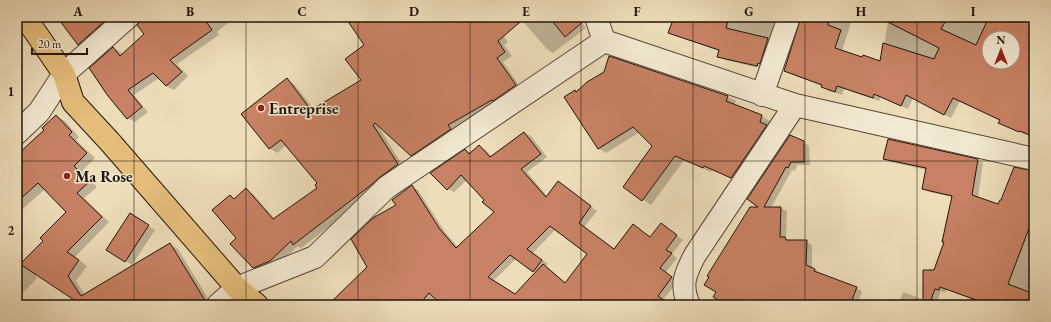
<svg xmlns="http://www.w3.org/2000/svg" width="1051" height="322" viewBox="0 0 1051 322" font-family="'EB Garamond',serif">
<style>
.shadow{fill:#0003;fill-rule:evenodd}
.building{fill:#c88164;stroke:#21150a;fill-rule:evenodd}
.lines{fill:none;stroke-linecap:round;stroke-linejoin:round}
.minor-casing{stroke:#544736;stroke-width:24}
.trunk-casing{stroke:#21150a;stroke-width:24}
.minor{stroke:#f3e9d2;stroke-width:22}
.trunk{stroke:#e6be7c;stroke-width:22}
.grid{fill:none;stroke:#21150a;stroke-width:1;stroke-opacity:0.55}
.poi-dot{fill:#8f2418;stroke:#f3e9d2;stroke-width:1.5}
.labels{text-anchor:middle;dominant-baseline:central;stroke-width:3;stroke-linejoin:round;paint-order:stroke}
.poi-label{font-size:16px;font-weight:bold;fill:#21150a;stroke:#f3e9d2;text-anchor:start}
.neatline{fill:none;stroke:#21150a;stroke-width:1.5}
.grid-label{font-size:13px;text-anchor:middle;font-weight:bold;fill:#21150a}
</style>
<rect width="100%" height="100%" fill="#edddb9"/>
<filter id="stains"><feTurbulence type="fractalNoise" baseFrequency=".005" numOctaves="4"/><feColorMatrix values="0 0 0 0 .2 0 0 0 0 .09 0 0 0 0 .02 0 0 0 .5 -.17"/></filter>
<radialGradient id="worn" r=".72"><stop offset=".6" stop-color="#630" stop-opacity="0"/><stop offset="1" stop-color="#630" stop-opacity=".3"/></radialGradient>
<path class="shadow" d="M 59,17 L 121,17 L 86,48 L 79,44 Z
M 141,17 L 235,17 L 217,32 L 219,35 L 177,64 L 188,76 L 174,90 L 166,86 L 159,78 L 134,95 L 148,112 L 135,122 L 128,118 L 113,48 L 121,52 L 122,55 L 146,34 L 141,21 Z
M 346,17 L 491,17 L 508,42 L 504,45 L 512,56 L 503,62 L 522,90 L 419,159 L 411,155 L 381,128 L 380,129 L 405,169 L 301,248 L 298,246 L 278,265 L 261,272 L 253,267 L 237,238 L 230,196 L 235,199 L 246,190 L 253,194 L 275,219 L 319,188 L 318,184 L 286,145 L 277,153 L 269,148 L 287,80 L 294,84 L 314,109 L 362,80 L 365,45 Z
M 519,17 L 578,17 L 586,28 L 553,53 L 547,49 Z
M 675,17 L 784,17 L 764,69 L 725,60 L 718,56 L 719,51 L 676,36 L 669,32 Z
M 802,17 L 853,17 L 842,51 L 881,63 L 888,22 L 879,17 L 1034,17 L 1034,137 L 1027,134 L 1026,135 L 1006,126 L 1001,120 L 960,101 L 951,118 L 913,98 L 908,109 L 881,97 L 879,101 L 844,89 L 842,95 L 829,91 L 823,86 L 791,74 L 785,70 ZM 989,38 L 1013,38 L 1013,62 L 989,62 Z
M 610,57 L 728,97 L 736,101 L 734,105 L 762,116 L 770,121 L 740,182 L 712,170 L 711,172 L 684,160 L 651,205 L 625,187 L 654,146 L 640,132 L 606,153 L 599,149 L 566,98 L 604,73 Z
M 56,116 L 65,121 L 79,137 L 76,140 L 95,158 L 82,171 L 97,187 L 84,198 L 109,222 L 75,257 L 87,266 L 76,281 L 85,295 L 170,244 L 178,249 L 212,305 L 83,305 L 34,272 L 37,278 L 20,296 L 26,305 L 17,305 L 17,255 L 23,262 L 44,241 L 67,212 L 45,189 L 17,214 L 17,156 L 45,130 Z
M 524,133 L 531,136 L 547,157 L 527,172 L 547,196 L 564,186 L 597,211 L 584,227 L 614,249 L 633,225 L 651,237 L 667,228 L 683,240 L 672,254 L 677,258 L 666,272 L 678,281 L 663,300 L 670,305 L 329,305 L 368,267 L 397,206 L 412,187 L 418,190 L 445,232 L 458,247 L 496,212 L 467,180 L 454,192 L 448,189 L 465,150 L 471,153 L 479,146 L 486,150 L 492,157 ZM 556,229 L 589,254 L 566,283 L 546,266 L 548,264 L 533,253 ZM 517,258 L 536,272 L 516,295 L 493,281 Z
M 803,142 L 809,146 L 810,165 L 797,165 L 795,171 L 792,170 L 771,208 L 781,208 L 787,211 L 786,238 L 791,241 L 806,241 L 812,245 L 812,268 L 820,273 L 820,275 L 856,288 L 862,291 L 857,305 L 717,305 L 721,300 L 761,208 L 749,199 Z
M 884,158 L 977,160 L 983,163 L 978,198 L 999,205 L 1034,172 L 1034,305 L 986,305 L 947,289 L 945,293 L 941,291 L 936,305 L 898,305 L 903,292 L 924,300 L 945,243 L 943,242 L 953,197 L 929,192 L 923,188 L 927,170 L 890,162 Z
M 136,218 L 155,230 L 132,265 L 108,249 Z
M 17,222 L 21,226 L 17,230 Z"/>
<path class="building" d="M 57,17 L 109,17 L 78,45 Z
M 140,17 L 203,17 L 212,30 L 170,60 L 182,72 L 166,86 L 153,73 L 128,90 L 142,107 L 127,119 L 108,96 L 89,68 L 113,47 L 120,56 L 144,34 L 137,25 L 140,21 Z
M 345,17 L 526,17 L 498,41 L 505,52 L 497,58 L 516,85 L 493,101 L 492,100 L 448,125 L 451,129 L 411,156 L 375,123 L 373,125 L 398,164 L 380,177 L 371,185 L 293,245 L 291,241 L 270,261 L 253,268 L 230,244 L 236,238 L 212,210 L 230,195 L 234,199 L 246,188 L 273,219 L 317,188 L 315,185 L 317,183 L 281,140 L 269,149 L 241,114 L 287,78 L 311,110 L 361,80 L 345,59 L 364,45 Z
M 549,17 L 584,17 L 584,21 L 565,37 Z
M 674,17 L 729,17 L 726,28 L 768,38 L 760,64 L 758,63 L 757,66 L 717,57 L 719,50 L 668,33 Z
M 801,17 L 830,17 L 828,25 L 841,30 L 835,48 L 862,57 L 863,55 L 880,61 L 883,43 L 934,59 L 939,48 L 878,17 L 948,17 L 941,29 L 976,45 L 989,17 L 1034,17 L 1034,137 L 1020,131 L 1019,132 L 998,123 L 1000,120 L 953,98 L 944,115 L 906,95 L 901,106 L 874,94 L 873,98 L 837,86 L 835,92 L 821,87 L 822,85 L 784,71 ZM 989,38 L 1013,38 L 1013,62 L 989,62 Z
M 609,56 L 728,96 L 726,101 L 762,115 L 760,122 L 767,125 L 731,178 L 704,166 L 703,168 L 675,156 L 642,201 L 623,187 L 652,146 L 633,127 L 598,149 L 564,97 L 575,90 L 576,92 L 587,82 L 604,72 Z
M 56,115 L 72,132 L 69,135 L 87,153 L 74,166 L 89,182 L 77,193 L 102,217 L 67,252 L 79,260 L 68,276 L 81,296 L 170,243 L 206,302 L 206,305 L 67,305 L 74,300 L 20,264 L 43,241 L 40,238 L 66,212 L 38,183 L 17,202 L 17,155 L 44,130 L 42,128 Z
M 524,132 L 541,154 L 521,169 L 546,197 L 558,181 L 591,206 L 579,223 L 614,249 L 633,224 L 650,237 L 661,223 L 677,235 L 666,250 L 672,253 L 660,268 L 672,277 L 658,296 L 670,305 L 442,305 L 429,293 L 419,305 L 328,305 L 367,267 L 351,239 L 373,218 L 396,205 L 392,200 L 412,185 L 439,228 L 456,248 L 494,212 L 482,202 L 484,200 L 461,175 L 447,190 L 430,173 L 465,149 L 469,154 L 479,145 L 490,157 ZM 550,226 L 587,254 L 565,283 L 543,264 L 515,294 L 488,277 L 510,255 L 533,272 L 542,260 L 527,249 Z
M 790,135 L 804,141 L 804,162 L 791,162 L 788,168 L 786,167 L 764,207 L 781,207 L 780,237 L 785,237 L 786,240 L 807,240 L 806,265 L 815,269 L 814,271 L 857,287 L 850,305 L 726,305 L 713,297 L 716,292 L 704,285 L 709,277 L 707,276 L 750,207 L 758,207 L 747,199 Z
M 888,139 L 978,159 L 972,195 L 998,204 L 1000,200 L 1001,200 L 1014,167 L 1034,171 L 1034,215 L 1008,284 L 1034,294 L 1034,305 L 990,305 L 940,287 L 939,290 L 935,289 L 929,305 L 923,305 L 923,270 L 934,270 L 944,242 L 942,242 L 952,196 L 922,189 L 926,168 L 883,159 Z
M 130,213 L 149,225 L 125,262 L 106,250 Z"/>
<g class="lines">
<defs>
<path id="minor" d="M 596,17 L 604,41 L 795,105 L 1034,159
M 762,95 L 789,17
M 17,133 L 39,112 L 64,74 L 128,17
M 218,305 L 237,288 L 315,257 L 387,187 L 604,41
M 689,305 C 680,285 685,274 695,255 L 795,105"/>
<path id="trunk" d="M 25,17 L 64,74 L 73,102 L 110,142 L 237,288 L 257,305"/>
</defs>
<use href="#minor" class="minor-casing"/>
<use href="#trunk" class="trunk-casing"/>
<use href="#minor" class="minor"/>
<use href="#trunk" class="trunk"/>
</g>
<path class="grid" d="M 134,17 L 134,305M 246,17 L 246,305M 358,17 L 358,305M 470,17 L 470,305M 581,17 L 581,305M 693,17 L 693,305M 805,17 L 805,305M 917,17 L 917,305M 17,161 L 1034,161"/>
<g class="poi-dot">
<circle cx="261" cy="108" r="4"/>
<circle cx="67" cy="176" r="4"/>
</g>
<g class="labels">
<g class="poi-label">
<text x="269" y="108">Entreprise</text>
<text x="75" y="176">Ma Rose</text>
</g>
</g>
<rect width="1051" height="322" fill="none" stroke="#edddb9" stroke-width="44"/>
<g transform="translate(1001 50)"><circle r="19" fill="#f3e9d2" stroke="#9f9482"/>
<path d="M0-3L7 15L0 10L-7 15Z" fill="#8f2418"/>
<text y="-6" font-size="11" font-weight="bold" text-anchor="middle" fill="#21150a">N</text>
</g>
<path d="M32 48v6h55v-6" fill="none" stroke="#21150a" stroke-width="2"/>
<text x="38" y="48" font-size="12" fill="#21150a" stroke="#f3e9d2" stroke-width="3" paint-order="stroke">20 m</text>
<rect x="22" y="22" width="1007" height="278" class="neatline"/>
<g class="grid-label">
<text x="78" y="16">A</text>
<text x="190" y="16">B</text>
<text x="302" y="16">C</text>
<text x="414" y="16">D</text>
<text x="526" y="16">E</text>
<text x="637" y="16">F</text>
<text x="749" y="16">G</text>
<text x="861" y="16">H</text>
<text x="973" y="16">I</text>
<text x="11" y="96">1</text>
<text x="11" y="235">2</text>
</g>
<rect width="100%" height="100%" filter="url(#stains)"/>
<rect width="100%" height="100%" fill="url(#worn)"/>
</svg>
